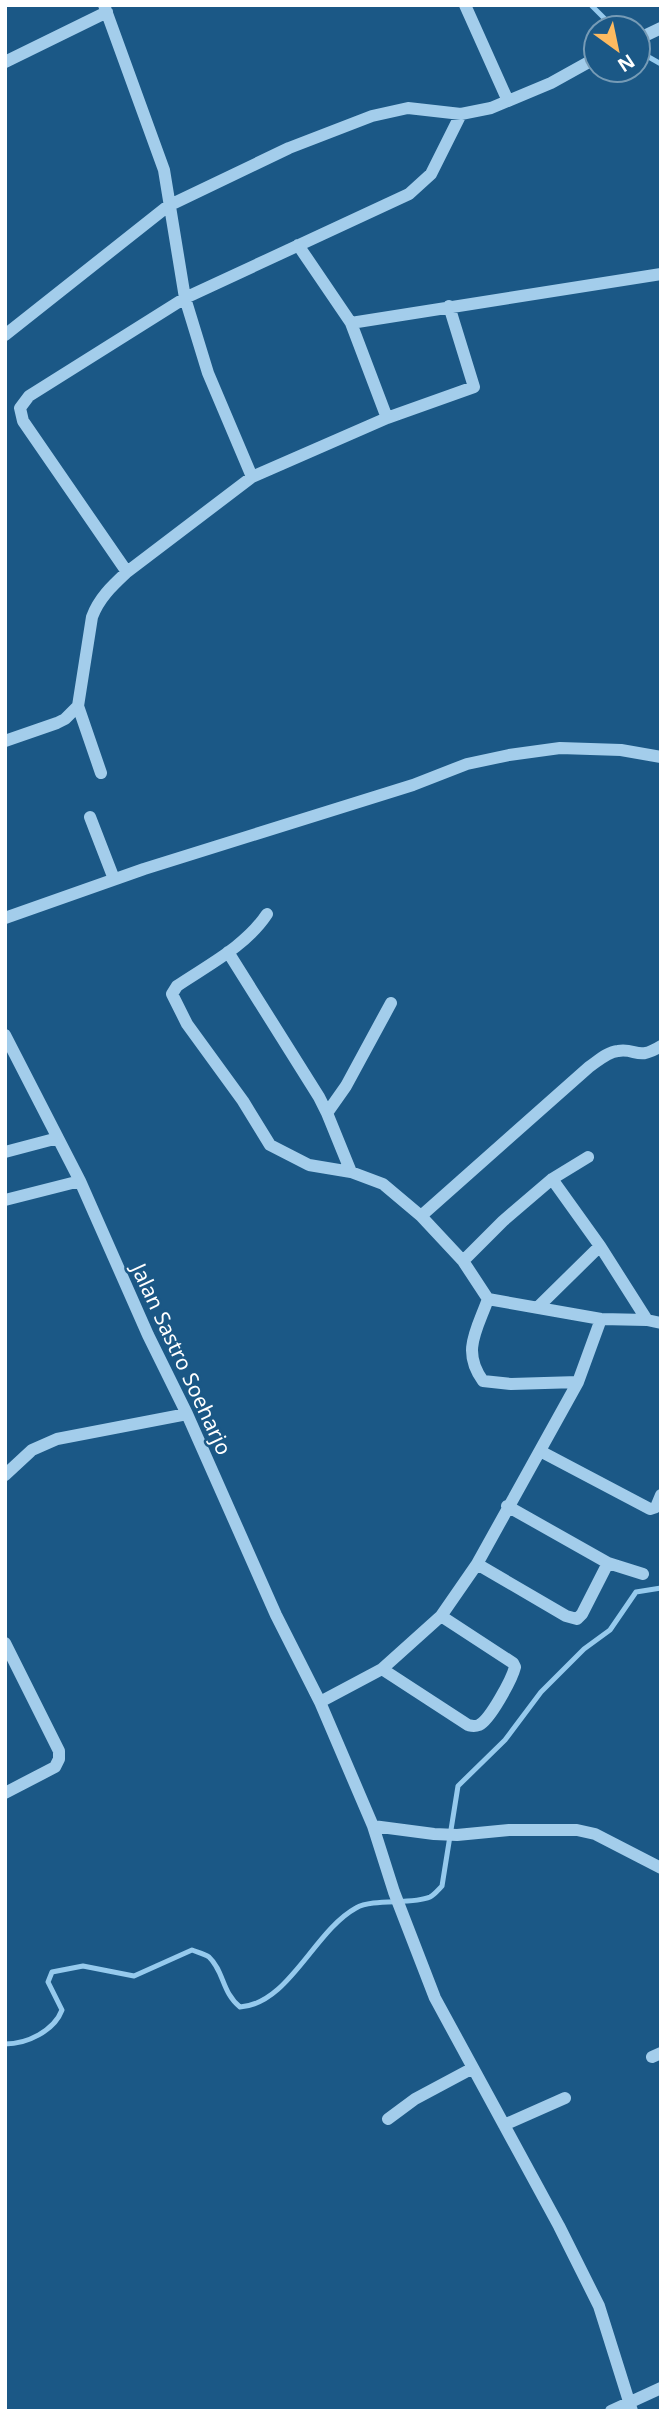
<svg xmlns="http://www.w3.org/2000/svg" width="666" height="2416" viewBox="0 0 666 2416" font-family="'Noto Sans',sans-serif">
<style>
.lines{fill:none;stroke-linecap:round;stroke-linejoin:round}
.stream{stroke:#96caed;stroke-width:5}
.minor{stroke:#a3cdeb;stroke-width:12}
.labels{text-anchor:middle;dominant-baseline:central;stroke-width:5;stroke-linejoin:round;paint-order:stroke}
.street-label{font-size:21px;fill:#fff;stroke:#1b5886}
</style>
<rect width="100%" height="100%" fill="#1b5886"/>
<g class="lines">
<path class="stream" d="M 591,5 L 614,28
M 638,51 L 661,64
M 5,2044 C 27,2044 54,2031 62,2010 L 48,1982 L 52,1972 L 83,1966 L 134,1976 L 192,1950 C 197,1952 205,1954 209,1957 C 224,1971 222,1993 240,2007 C 289,2004 314,1931 356,1908 C 373,1898 412,1905 430,1897 C 434,1895 439,1889 442,1886 L 458,1786 L 505,1740 L 541,1692 L 584,1649 L 610,1630 L 636,1592 L 661,1588"/>
<path class="minor" d="M 104,5 L 164,170 L 185,298 L 208,373 L 252,477
M 465,5 L 508,101
M 638,39 L 661,28
M 5,62 L 107,12
M 461,114 L 431,174 L 409,194 L 185,298 L 29,396 L 20,408 L 23,421 L 127,572 L 252,477 L 387,418 L 351,323 L 661,274
M 298,245 L 351,323
M 5,335 L 168,206 L 289,148 L 372,116 L 408,108 L 461,114 L 491,108 L 551,83 L 596,58
M 387,418 L 474,387 L 449,306
M 78,706 L 101,773
M 5,741 L 57,723 L 65,719 L 78,706 L 92,617 C 99,598 112,586 127,572
M 90,817 L 114,879
M 267,914 C 246,946 208,965 177,986 L 172,994 L 187,1024 L 243,1101 L 270,1145 L 309,1165 L 351,1172 L 383,1184 L 421,1216 L 463,1261 L 488,1299 L 601,1319 L 647,1320 L 661,1323
M 5,918 L 144,869 L 413,785 L 467,764 L 509,755 L 560,748 L 621,750 L 661,757
M 228,952 L 319,1097 L 327,1113
M 5,1035 L 80,1181 L 148,1335 L 187,1414 L 276,1615 L 320,1702 L 373,1826 L 434,1834 L 457,1835 L 509,1830 L 577,1830 L 595,1834 L 661,1868
M 5,1152 L 58,1138
M 351,1172 L 327,1113 L 346,1086 L 391,1003
M 552,1179 L 600,1246 L 647,1320
M 5,1200 L 80,1181
M 421,1216 L 589,1067 C 598,1061 607,1052 618,1051 C 637,1048 637,1061 661,1046
M 463,1261 L 503,1221 L 552,1179 L 588,1157
M 488,1299 C 477,1330 461,1351 483,1381 L 511,1384 L 578,1382
M 538,1307 L 600,1246
M 540,1451 L 650,1509 L 656,1507 L 661,1495
M 5,1475 L 32,1450 L 57,1439 L 187,1414
M 507,1506 L 608,1563 L 643,1574
M 477,1564 L 566,1616 L 577,1619 L 582,1614 L 608,1563
M 5,1643 L 59,1751 L 59,1759 L 55,1767 L 5,1793
M 382,1669 L 468,1725 C 472,1726 474,1727 479,1725 C 490,1720 512,1679 515,1667 L 513,1663 L 441,1616
M 320,1702 L 382,1669 L 441,1616 L 477,1564 L 578,1382 L 601,1319
M 373,1826 L 394,1892 L 435,1998 L 559,2226 L 599,2306 L 632,2411
M 652,2057 L 661,2053
M 388,2119 L 415,2099 L 473,2068
M 504,2125 L 565,2098
M 611,2411 L 661,2388"/>
</g>
<g class="labels">
<g class="street-label">
<text transform="translate(182 1359) rotate(65)">Jalan Sastro Soeharjo</text>
</g>
</g>
<rect width="666" height="2416" fill="none" stroke="#ffffff" stroke-width="14"/>
<g transform="translate(617 49) rotate(147)"><circle r="33" fill="#1b5886" stroke="#769bb6" stroke-width="2"/>
<path d="M0-5L12 26L0 18L-12 26Z" fill="#fdba60"/>
<text y="-10" font-size="19" font-weight="bold" text-anchor="middle" fill="#ffffff">N</text>
</g>
</svg>
